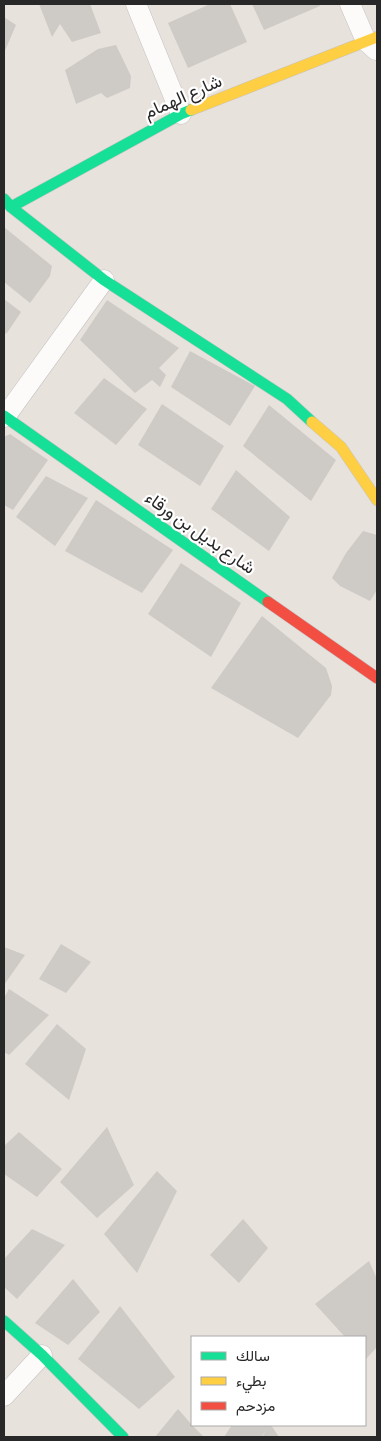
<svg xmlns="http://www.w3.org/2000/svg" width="381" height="1441" viewBox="0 0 381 1441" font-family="'Sofia Sans Condensed',Vazirmatn,sans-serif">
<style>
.building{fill:#cecac6}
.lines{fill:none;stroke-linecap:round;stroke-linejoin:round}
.street-casing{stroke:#c4c2c3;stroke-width:21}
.fast-casing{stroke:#c4c2c3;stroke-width:12}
.slow-casing{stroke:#c4c2c3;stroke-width:12}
.jam-casing{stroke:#c4c2c3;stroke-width:12}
.street{stroke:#fcfbfa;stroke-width:20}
.fast{stroke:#16e098;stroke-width:11}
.slow{stroke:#ffcf43;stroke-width:11}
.jam{stroke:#f24e42;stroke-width:11}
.labels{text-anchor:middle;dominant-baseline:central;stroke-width:4.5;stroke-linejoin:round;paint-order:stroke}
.street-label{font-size:18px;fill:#282828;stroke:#fff}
</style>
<rect width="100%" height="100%" fill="#e8e2dc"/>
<path class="building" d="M 39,4 L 90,4 L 101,33 L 72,42 L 60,24 L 52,37 Z
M 210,4 L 230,4 L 247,42 L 188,68 L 168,23 Z
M 252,4 L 319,4 L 320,6 L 264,30 Z
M 4,17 L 16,25 L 4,53 Z
M 116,45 L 131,76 L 130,88 L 107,98 L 101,93 L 76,104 L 65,70 L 98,49 Z
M 4,227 L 52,266 L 50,276 L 30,303 L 4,282 Z
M 4,299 L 21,312 L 7,333 L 4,334 Z
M 107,300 L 179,348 L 159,368 L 166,375 L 160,387 L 152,380 L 135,393 L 80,340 Z
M 190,351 L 255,386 L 230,426 L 171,387 Z
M 104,378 L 147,409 L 116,445 L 74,413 Z
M 162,404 L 224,446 L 200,486 L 138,445 Z
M 269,405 L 336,460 L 311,501 L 243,446 Z
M 10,434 L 48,460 L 13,510 L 4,505 L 4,437 Z
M 236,470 L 290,517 L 269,551 L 211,509 Z
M 46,476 L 88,498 L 55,546 L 16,517 Z
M 96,500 L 173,550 L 142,593 L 65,551 Z
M 363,531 L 377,535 L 377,590 L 370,601 L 340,586 L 332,578 L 346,553 Z
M 181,563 L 241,603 L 211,657 L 148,614 Z
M 262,616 L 326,668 L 332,686 L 331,695 L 298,738 L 211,688 Z
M 61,944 L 91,962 L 66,993 L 39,979 Z
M 4,947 L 25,955 L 4,985 Z
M 9,989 L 49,1015 L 9,1055 L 4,1052 L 4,998 Z
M 57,1024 L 86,1049 L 69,1100 L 25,1064 Z
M 107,1127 L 134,1185 L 97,1218 L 60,1182 Z
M 19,1132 L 62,1169 L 37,1197 L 4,1174 L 4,1146 Z
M 157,1171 L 177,1191 L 137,1273 L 104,1234 Z
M 243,1219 L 268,1248 L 239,1283 L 210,1255 Z
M 32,1229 L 65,1245 L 17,1299 L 4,1287 L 4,1259 Z
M 369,1261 L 377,1279 L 377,1347 L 365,1360 L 365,1337 L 345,1337 L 315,1304 Z
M 73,1279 L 100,1312 L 68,1345 L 35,1323 Z
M 120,1306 L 175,1377 L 139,1409 L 78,1359 Z
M 178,1409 L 192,1425 L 204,1437 L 155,1437 Z
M 232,1425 L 271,1425 L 279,1437 L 262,1437 L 266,1430 L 261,1437 L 224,1437 Z"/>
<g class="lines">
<defs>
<path id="street" d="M 136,4 L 181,114
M 350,4 L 366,41 L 376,50
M 5,417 L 104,280
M 4,1396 L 42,1355"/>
<path id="fast" d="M 4,199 L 11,207 L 104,280 L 287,399 L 312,422
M 11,207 L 181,114 L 191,110
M 4,416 L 268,602
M 4,1321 L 42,1355 L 123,1437"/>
<path id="slow" d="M 191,110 L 377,37
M 312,422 L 341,447 L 377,500"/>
<path id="jam" d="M 268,602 L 377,678"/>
</defs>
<use href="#street" class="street-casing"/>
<use href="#fast" class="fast-casing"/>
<use href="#slow" class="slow-casing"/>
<use href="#jam" class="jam-casing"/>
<use href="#street" class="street"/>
<use href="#fast" class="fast"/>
<use href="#slow" class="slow"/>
<use href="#jam" class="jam"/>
</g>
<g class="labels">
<g class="street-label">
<text transform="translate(183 97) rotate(-24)">شارع الهمام</text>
<text transform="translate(200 533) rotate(35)">شارع بديل بن ورقاء</text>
</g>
</g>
<rect width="381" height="1441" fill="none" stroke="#282828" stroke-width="10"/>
<rect x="191" y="1336" width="175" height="90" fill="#ffffff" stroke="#a9a9a9"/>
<rect x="201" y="1352" width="25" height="8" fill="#16e098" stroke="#a9a9a9"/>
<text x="236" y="1361" font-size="15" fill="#282828">سالك</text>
<rect x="201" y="1377" width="25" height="8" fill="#ffcf43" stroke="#a9a9a9"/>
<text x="236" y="1386" font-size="15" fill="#282828">بطيء</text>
<rect x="201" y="1402" width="25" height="8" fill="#f24e42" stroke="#a9a9a9"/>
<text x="236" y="1411" font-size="15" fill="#282828">مزدحم</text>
</svg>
